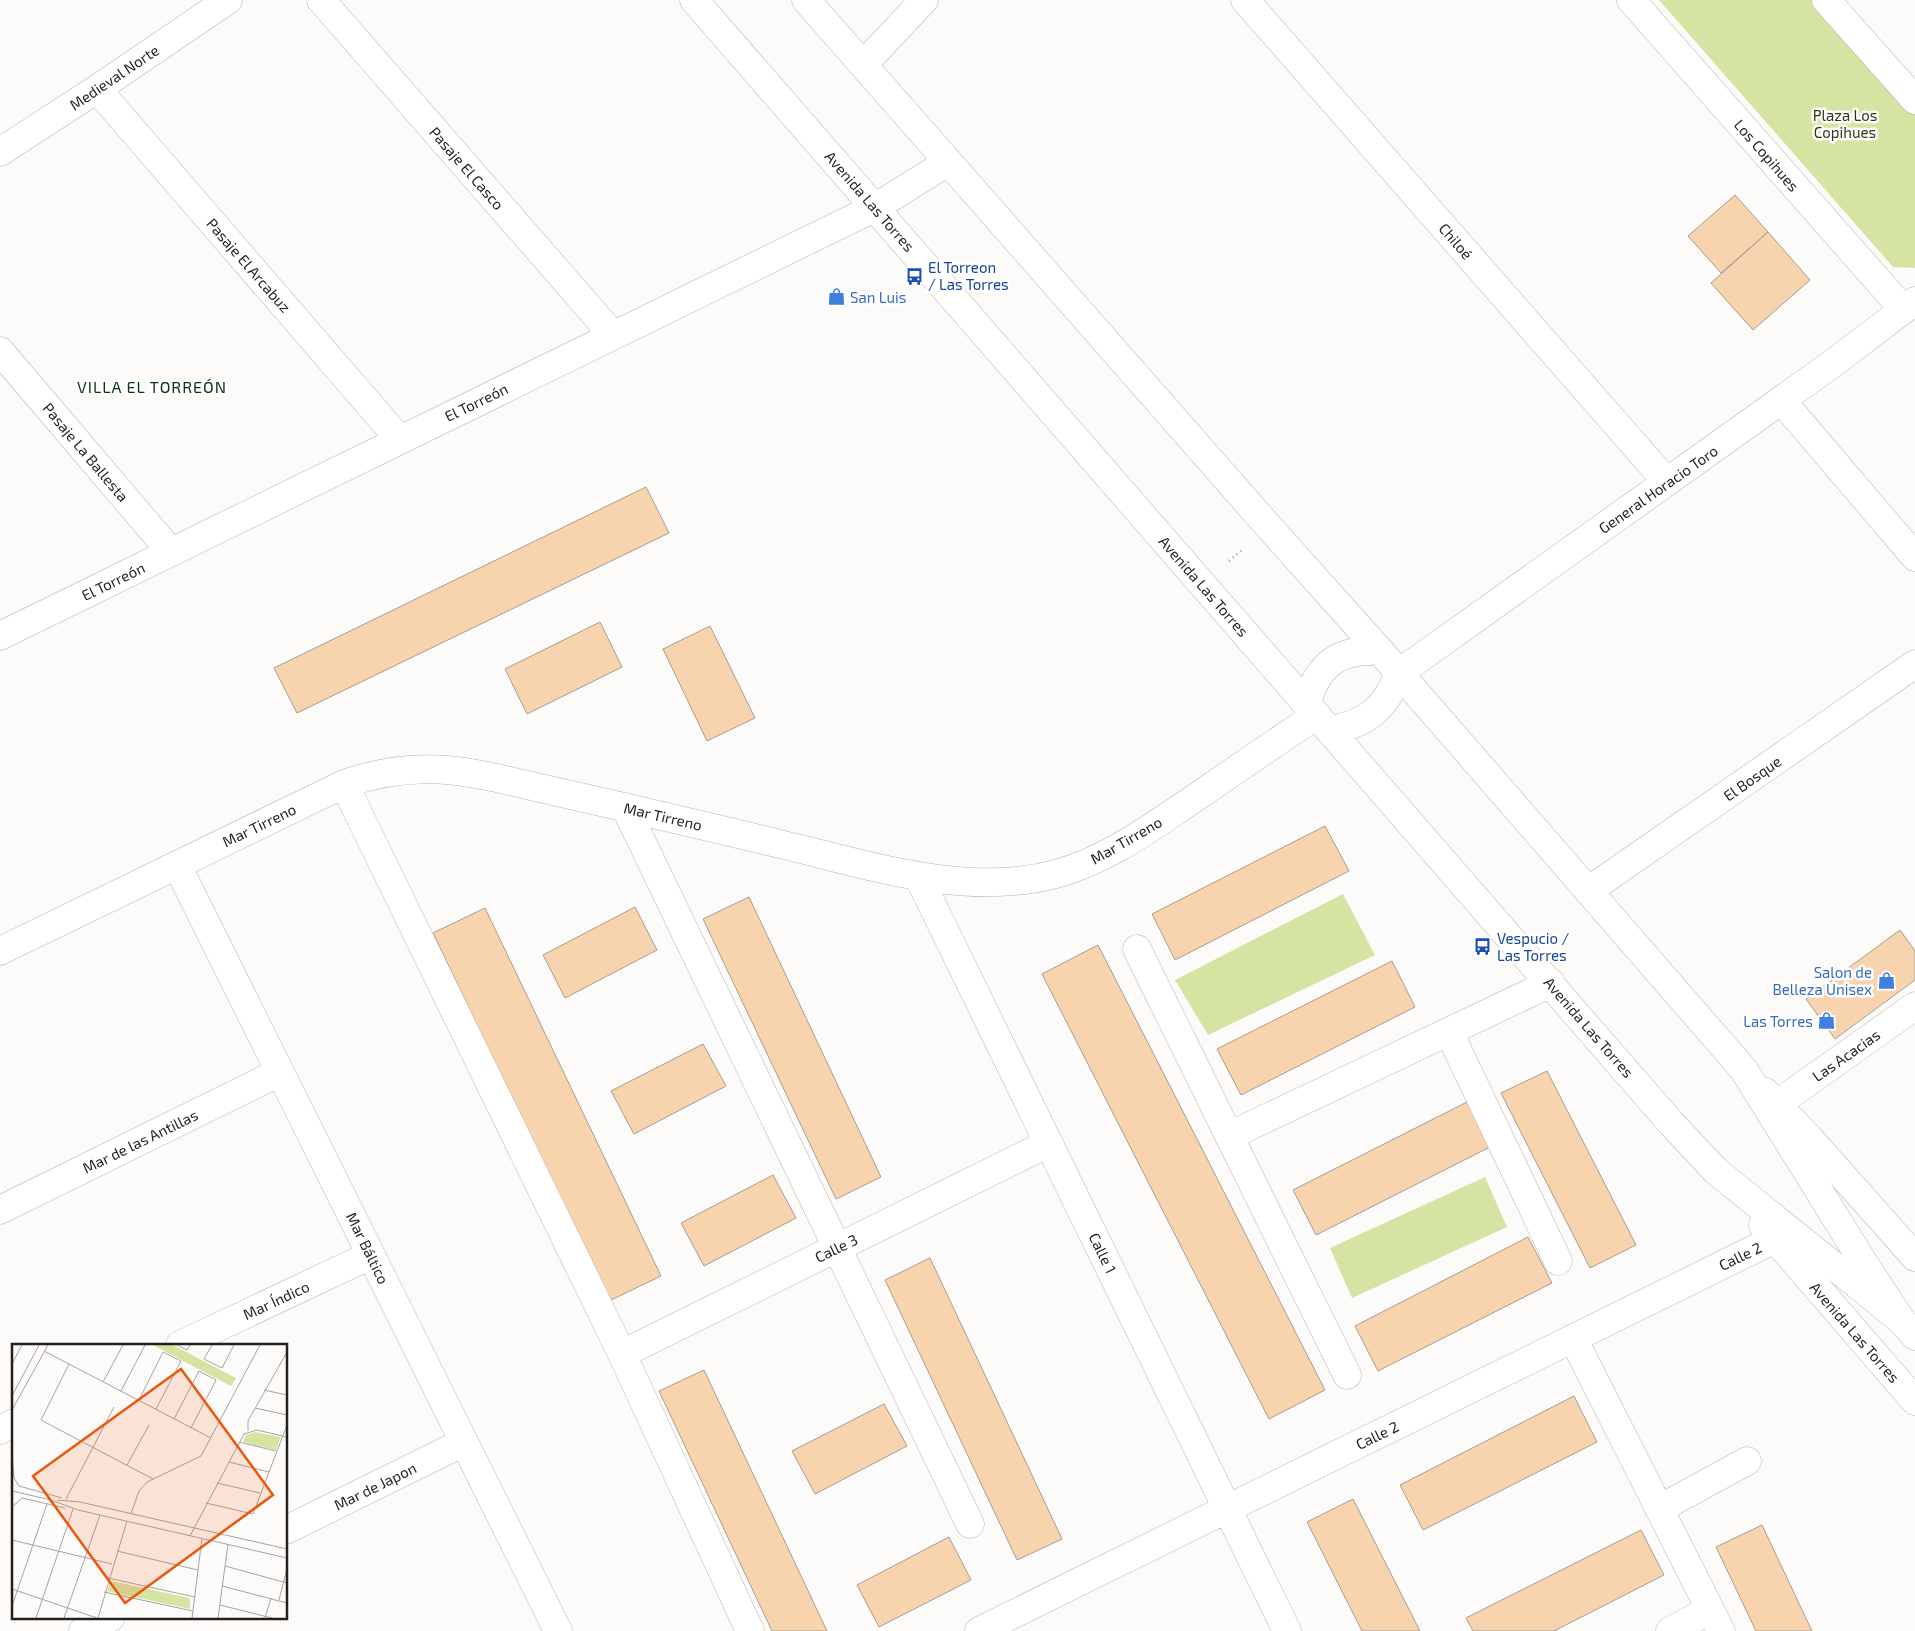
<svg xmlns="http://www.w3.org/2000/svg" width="1915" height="1631" viewBox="0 0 1915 1631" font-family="'Exo 2',sans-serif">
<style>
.green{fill:#d5e3a3}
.building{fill:#f8d4ae;stroke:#a59c92}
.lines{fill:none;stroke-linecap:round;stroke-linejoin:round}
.minor-casing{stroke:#beb2aa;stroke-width:29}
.major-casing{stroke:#beb2aa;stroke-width:29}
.path{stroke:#a4a19e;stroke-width:3;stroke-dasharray:1 4;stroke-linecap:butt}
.minor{stroke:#fff;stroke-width:28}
.major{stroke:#fff;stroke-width:28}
.labels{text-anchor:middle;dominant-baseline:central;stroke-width:5;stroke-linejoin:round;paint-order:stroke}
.street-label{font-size:15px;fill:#241f1c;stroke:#fff}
.park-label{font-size:15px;fill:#313714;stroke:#fff}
.transit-label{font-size:15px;fill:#164399;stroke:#fff;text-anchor:start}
.shop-label{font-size:15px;fill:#366cbe;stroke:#fff;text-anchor:end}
.neighbourhood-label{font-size:16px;letter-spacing:1px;fill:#09350f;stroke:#fff}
.inset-road{fill:none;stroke:#a6a3a1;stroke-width:1}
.view{fill:#e8590c;fill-opacity:0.15;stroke:#e8590c;stroke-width:2.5}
.inset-edge{fill:none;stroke:#241f1c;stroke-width:2.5}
</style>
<rect width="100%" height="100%" fill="#fdfbf9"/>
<path class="green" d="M 1659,0 L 1814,0 L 1915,113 L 1915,268 L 1893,267 Z
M 1343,894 L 1375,955 L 1208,1035 L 1175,980 Z
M 1485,1177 L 1507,1227 L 1352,1298 L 1330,1248 Z"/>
<path class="building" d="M 1735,195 L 1768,232 L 1721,273 L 1688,236 Z
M 1768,232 L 1810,280 L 1753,330 L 1711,283 Z
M 646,487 L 669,533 L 297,713 L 274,668 Z
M 600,622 L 622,667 L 527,714 L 505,669 Z
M 710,626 L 755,718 L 707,741 L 663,649 Z
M 1325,826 L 1349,871 L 1175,960 L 1152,914 Z
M 749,897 L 881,1177 L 836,1199 L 703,919 Z
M 635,907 L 657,950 L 565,998 L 543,955 Z
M 485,908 L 661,1276 L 609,1301 L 433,933 Z
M 1900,930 L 1915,951 L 1915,980 L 1835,1039 L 1806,999 Z
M 1098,945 L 1325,1390 L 1269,1419 L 1042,974 Z
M 1392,961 L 1415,1007 L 1241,1095 L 1217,1049 Z
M 703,1044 L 726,1086 L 634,1134 L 611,1091 Z
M 1547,1071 L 1636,1245 L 1590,1268 L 1501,1093 Z
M 1467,1102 L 1490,1147 L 1316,1235 L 1293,1190 Z
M 773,1175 L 796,1218 L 704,1266 L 681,1223 Z
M 1528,1237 L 1552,1283 L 1378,1371 L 1355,1326 Z
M 930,1258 L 1062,1539 L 1017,1560 L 885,1280 Z
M 704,1370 L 827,1631 L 772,1631 L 659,1391 Z
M 1574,1396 L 1597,1442 L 1423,1530 L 1400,1485 Z
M 884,1404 L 907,1446 L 815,1494 L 792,1451 Z
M 1353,1499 L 1420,1631 L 1362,1631 L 1307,1522 Z
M 1762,1525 L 1812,1631 L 1756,1631 L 1716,1547 Z
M 1641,1530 L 1664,1575 L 1554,1631 L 1473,1631 L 1466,1618 Z
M 949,1537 L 971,1580 L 879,1627 L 857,1585 Z"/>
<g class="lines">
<defs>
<path id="minor" d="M 321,0 L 613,335
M 1245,0 L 1667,482
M 1631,0 L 1903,309
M 1826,0 L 1915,100
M 863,65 L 924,0
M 97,89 L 400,440
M 0,152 L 97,89 L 228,0
M 0,351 L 171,552
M 1782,401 L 1915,557
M 0,636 L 876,207 L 948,162
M 1399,673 L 1832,364 L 1915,301
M 344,784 L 622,1354 L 750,1631
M 625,807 L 970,1524
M 177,865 L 558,1631
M 918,876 L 1287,1631
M 1588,891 L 1915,664
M 1137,949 L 1347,1375
M 0,951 L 344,784 C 424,756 474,773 553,791 C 629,808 705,826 780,844 C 869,865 965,898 1056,874 C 1107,860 1149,829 1192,800 C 1234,771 1275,743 1317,715
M 1449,1032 L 1558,1261
M 1765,1092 L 1810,1139 L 1915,1257
M 1777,1104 L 1915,1006
M 1229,1136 L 1551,983
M 0,1210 L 280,1072
M 1763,1225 L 1915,1401
M 1573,1338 L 1721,1631
M 180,1345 L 371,1255
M 622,1354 L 1049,1143
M 0,1430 L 14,1423
M 1659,1509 L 1747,1461
M 286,1530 L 464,1442
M 83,1631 L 111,1617
M 979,1631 L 1775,1239
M 1670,1631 L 1710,1610"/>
<path id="major" d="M 694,0 L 1671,1123 L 1716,1171 L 1901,1320
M 806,0 L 1269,527 L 1380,651 L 1744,1070 L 1865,1265 L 1901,1320 L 1915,1336
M 1307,703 C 1318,663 1340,649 1380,651
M 1330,730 C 1367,724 1386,708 1399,673"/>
</defs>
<use href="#minor" class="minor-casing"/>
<use href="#major" class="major-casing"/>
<path class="path" d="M 1229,561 L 1244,548"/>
<use href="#minor" class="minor"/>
<use href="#major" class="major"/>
</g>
<defs>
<symbol id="bus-bare" viewBox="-9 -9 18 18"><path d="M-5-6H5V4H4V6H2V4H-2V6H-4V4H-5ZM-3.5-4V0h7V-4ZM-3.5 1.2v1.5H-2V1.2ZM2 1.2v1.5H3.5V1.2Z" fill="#1a4fb4" stroke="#fff" stroke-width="2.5" paint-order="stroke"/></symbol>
<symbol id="shop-bare" viewBox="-9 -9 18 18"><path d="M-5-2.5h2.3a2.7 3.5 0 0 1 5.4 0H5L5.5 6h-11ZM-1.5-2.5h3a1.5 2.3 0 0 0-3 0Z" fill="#3f7fe0" stroke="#fff" stroke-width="2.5" paint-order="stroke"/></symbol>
</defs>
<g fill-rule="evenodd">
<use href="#bus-bare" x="902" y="264" width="25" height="25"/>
<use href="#shop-bare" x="824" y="284" width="25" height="25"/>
<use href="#bus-bare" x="1470" y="934" width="25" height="25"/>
<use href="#shop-bare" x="1874" y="968" width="25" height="25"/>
<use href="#shop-bare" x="1814" y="1008" width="25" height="25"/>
</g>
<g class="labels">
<g class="street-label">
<text transform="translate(114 77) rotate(-34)">Medieval Norte</text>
<text transform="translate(1767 155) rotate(49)">Los Copihues</text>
<text transform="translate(467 168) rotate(49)">Pasaje El Casco</text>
<text transform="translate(870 201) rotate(49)">Avenida Las Torres</text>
<text transform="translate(1456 241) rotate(49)">Chiloé</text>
<text transform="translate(249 265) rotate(49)">Pasaje El Arcabuz</text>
<text transform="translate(476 402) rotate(-26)">El Torreón</text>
<text transform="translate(86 452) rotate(50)">Pasaje La Ballesta</text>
<text transform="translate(1658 489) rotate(-35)">General Horacio Toro</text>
<text transform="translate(113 581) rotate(-26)">El Torreón</text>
<text transform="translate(1204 586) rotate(49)">Avenida Las Torres</text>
<text transform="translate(1752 778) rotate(-35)">El Bosque</text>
<text transform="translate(663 816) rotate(13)">Mar Tirreno</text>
<text transform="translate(259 825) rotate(-26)">Mar Tirreno</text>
<text transform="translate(1126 840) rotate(-30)">Mar Tirreno</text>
<text transform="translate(1589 1027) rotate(49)">Avenida Las Torres</text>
<text transform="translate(1846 1055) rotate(-35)">Las Acacias</text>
<text transform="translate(140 1141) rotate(-26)">Mar de las Antillas</text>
<text transform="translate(368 1248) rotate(64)">Mar Báltico</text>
<text transform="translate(836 1248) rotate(-26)">Calle 3</text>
<text transform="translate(1103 1253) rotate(64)">Calle 1</text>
<text transform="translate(1740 1256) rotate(-26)">Calle 2</text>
<text transform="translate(276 1300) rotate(-25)">Mar Índico</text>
<text transform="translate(1855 1332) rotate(49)">Avenida Las Torres</text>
<text transform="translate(1377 1435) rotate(-26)">Calle 2</text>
<text transform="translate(375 1486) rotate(-26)">Mar de Japon</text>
</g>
<g class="park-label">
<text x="1845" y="115">Plaza Los<tspan x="1845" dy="17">Copihues</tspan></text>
</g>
<g class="transit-label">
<text x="928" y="267">El Torreon<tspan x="928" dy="17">/ Las Torres</tspan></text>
<text x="1497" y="938">Vespucio /<tspan x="1497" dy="17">Las Torres</tspan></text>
</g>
<g class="shop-label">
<text x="850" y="297" text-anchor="start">San Luis</text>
<text x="1872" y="972">Salon de<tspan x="1872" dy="17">Belleza Unisex</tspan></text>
<text x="1813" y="1021">Las Torres</text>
</g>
<g class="neighbourhood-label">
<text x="152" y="386">VILLA EL TORREÓN</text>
</g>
</g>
<g transform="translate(12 1344)">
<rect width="275" height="275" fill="#fdfbf9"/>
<path d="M 141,1 L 161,1 L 224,34 L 219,42 ZM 243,88 L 269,93 L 264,106 L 231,98 L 234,91 ZM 99,237 L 178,254 L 178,265 L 95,247 Z" fill="#d5e3a3"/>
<path class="inset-road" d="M 165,1 L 175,6 L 178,1M 200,1 L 192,15 L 210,24 L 222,1M 32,7 L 199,94M 0,20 L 10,1M 57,20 L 29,76 L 141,135M 91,38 L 111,1M 252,46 L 275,51M 109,47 L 133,1M 0,52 L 27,1M 127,56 L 151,8 L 169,17 L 144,65M 243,64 L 275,71M 0,66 L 36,1M 162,75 L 187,27 L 204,36 L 179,84M 236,87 L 236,77 L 275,8M 227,98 L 264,107M 0,109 L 2,134 L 7,142 L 50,154M 217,118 L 257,128M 115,121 L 137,81M 205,139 L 248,149M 0,147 L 39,156 L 66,166 L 275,214M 54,155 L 102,63M 45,156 L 68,158 L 275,205M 194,159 L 241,170 L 275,81M 0,163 L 10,154 L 53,164M 119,170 L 127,147 L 135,138 L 189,112 L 248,1M 178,192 L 232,90 L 245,86 L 275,93M 0,196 L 100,220M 105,207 L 186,226M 213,222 L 275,239M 96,234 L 183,253M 210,242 L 275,259M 0,245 L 85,274M 92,248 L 181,267M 267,256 L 275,225M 208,261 L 260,274M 0,262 L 35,160M 24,274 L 61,165M 52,274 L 88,171M 86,274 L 115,177M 180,274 L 190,194M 206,274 L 216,200M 253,274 L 259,254"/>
<path class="view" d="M 169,25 L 261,151 L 113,259 L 21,132 Z"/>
<rect width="275" height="275" class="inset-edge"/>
</g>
</svg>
